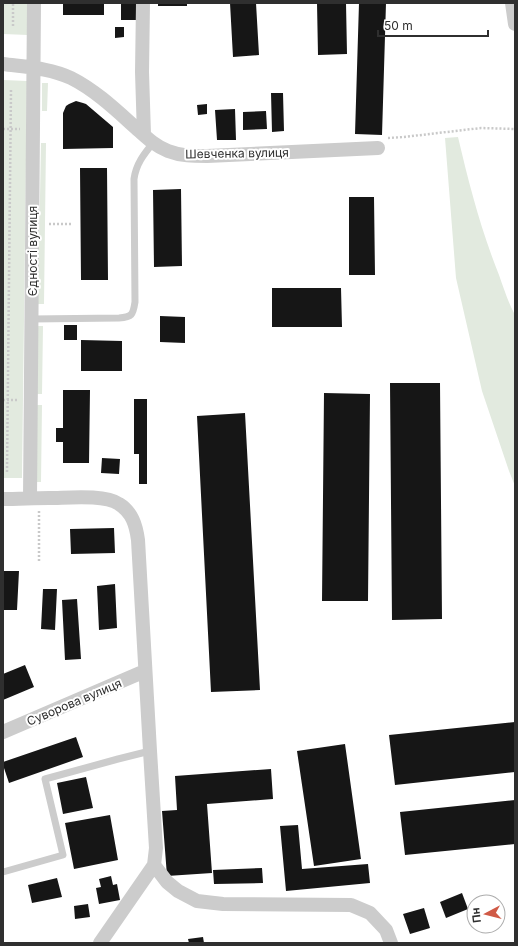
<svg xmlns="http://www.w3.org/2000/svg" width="518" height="946" viewBox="0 0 518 946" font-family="Inter,sans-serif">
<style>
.green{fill:#e2eadf}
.building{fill:#161616}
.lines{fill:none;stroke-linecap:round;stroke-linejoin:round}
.path{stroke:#c9c9c9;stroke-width:2.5;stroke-dasharray:2 2;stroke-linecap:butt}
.service{stroke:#ccc;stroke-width:7}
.minor{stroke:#ccc;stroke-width:14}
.labels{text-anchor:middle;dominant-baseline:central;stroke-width:4;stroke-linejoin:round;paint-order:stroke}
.street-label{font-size:12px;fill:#2f2f2f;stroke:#fff}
</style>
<rect width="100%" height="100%" fill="#fff"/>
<path class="green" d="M 3,3 L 28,3 L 28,35 L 3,34 Z
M 3,80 L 27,81 L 22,478 L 3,478 Z
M 42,83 L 48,83 L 47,111 L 42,111 Z
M 458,137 C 469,184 481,230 499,275 C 504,289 508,302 515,315 L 515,486 L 509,471 L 482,391 L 456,278 L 445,138 Z
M 41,143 L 46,143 L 44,304 L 38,304 Z
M 38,326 L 43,326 L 42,394 L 37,394 Z
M 36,405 L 42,405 L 41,482 L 35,482 Z"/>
<path class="building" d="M 63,3 L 104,3 L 104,15 L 63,15 Z
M 121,3 L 136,3 L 137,20 L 121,20 Z
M 158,3 L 187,3 L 187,6 L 158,6 Z
M 230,3 L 256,3 L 259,55 L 233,57 Z
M 317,3 L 346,3 L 347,54 L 318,55 Z
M 359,3 L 386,3 L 382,135 L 355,134 Z
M 115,27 L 124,27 L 124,37 L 115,38 Z
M 271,93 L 283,93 L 284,131 L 272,132 Z
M 76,101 L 83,103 L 86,104 L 113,127 L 113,148 L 63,149 L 63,113 L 66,106 L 69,104 Z
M 207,104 L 207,114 L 198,115 L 197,105 Z
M 235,109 L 236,140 L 217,140 L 215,110 Z
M 266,111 L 267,129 L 243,130 L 243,112 Z
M 80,168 L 107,168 L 108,280 L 81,280 Z
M 181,189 L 182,266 L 154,267 L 153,190 Z
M 349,197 L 374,197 L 375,275 L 349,275 Z
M 272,288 L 341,288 L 342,327 L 272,327 Z
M 160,316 L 185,317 L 185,343 L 160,342 Z
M 64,325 L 77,325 L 77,340 L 64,340 Z
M 81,340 L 122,341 L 122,371 L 81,371 Z
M 390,383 L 440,383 L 442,619 L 392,620 Z
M 63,390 L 90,390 L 89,463 L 63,463 L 63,442 L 56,442 L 56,428 L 63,428 Z
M 324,393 L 370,394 L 368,601 L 322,601 Z
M 134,399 L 147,399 L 147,484 L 139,484 L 139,454 L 134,454 Z
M 245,413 L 260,690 L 211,692 L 197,416 Z
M 102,458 L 120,459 L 119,474 L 101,473 Z
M 114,528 L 115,553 L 71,554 L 70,529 Z
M 3,571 L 19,571 L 17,610 L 3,610 Z
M 115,584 L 117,628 L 99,630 L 97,586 Z
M 43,589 L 57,589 L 55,630 L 41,629 Z
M 77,599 L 81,659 L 65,660 L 62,600 Z
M 25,665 L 34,687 L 3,700 L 3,674 Z
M 515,722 L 515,772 L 395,785 L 389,735 Z
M 76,737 L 83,757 L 9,783 L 3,765 L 3,762 Z
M 345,744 L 361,859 L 314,866 L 297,751 Z
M 271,769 L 273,799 L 207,804 L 212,873 L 167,876 L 162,811 L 177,810 L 175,776 Z
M 86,777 L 93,808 L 63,814 L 57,783 Z
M 515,800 L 515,844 L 405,855 L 400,812 Z
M 110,815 L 118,860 L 74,869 L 65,823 Z
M 298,825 L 302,869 L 368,864 L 370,883 L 286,891 L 280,826 Z
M 262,868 L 263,883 L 214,884 L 213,870 Z
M 111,876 L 113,885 L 117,884 L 120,900 L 99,904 L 96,888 L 101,887 L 99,879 Z
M 57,878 L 62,897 L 32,903 L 28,885 Z
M 462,893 L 468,909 L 446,918 L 440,902 Z
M 88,904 L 90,917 L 75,919 L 74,906 Z
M 424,908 L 430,928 L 410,934 L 403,914 Z
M 203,937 L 204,943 L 189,943 L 188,939 Z"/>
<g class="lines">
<path class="path" d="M 13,26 L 13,3
M 3,129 L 20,129
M 388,138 L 404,137 L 481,128 L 515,129
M 49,224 L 73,224
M 3,400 L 18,400
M 7,472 L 11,89
M 39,511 L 39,561"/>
<path class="service" d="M 32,319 L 119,318 C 132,317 133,315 135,302 L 134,179 C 136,164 144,154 153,143
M 3,872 L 63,855 L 45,779 L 118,759 L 150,751"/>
<path class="minor" d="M 143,3 L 142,72 L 144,135
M 512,3 L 515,24
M 3,64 C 26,67 50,68 71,78 C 95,90 116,110 136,128 C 146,137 155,146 168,151 C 181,156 193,156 207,156 L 378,148
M 30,498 L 34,3
M 3,499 C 18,499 34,498 49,498 C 67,498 104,494 119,504 C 132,512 136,525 138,540 L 150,751 L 156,848 L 154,865 L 167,882 L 178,891 L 197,901 L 223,904 L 351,905 L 370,913 L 386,930 L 391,943
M 3,732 L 145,671
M 100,943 L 154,865"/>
</g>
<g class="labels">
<g class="street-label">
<text transform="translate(237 153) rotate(-1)">Шевченка вулиця</text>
<text transform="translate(32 251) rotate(-90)">Єдності вулиця</text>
<text transform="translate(74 702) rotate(-23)">Суворова вулиця</text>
</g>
</g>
<rect width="518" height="946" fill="none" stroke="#2f2f2f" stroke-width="8"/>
<g transform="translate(486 914) rotate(263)"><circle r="19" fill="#ffffff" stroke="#acacac"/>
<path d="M0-3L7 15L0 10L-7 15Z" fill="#d05a46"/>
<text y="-6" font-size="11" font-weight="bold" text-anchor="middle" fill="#2f2f2f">Пн</text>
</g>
<path d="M378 30v6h110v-6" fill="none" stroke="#2f2f2f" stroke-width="2"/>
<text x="384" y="30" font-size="12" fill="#2f2f2f" stroke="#ffffff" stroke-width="3" paint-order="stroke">50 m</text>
</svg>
